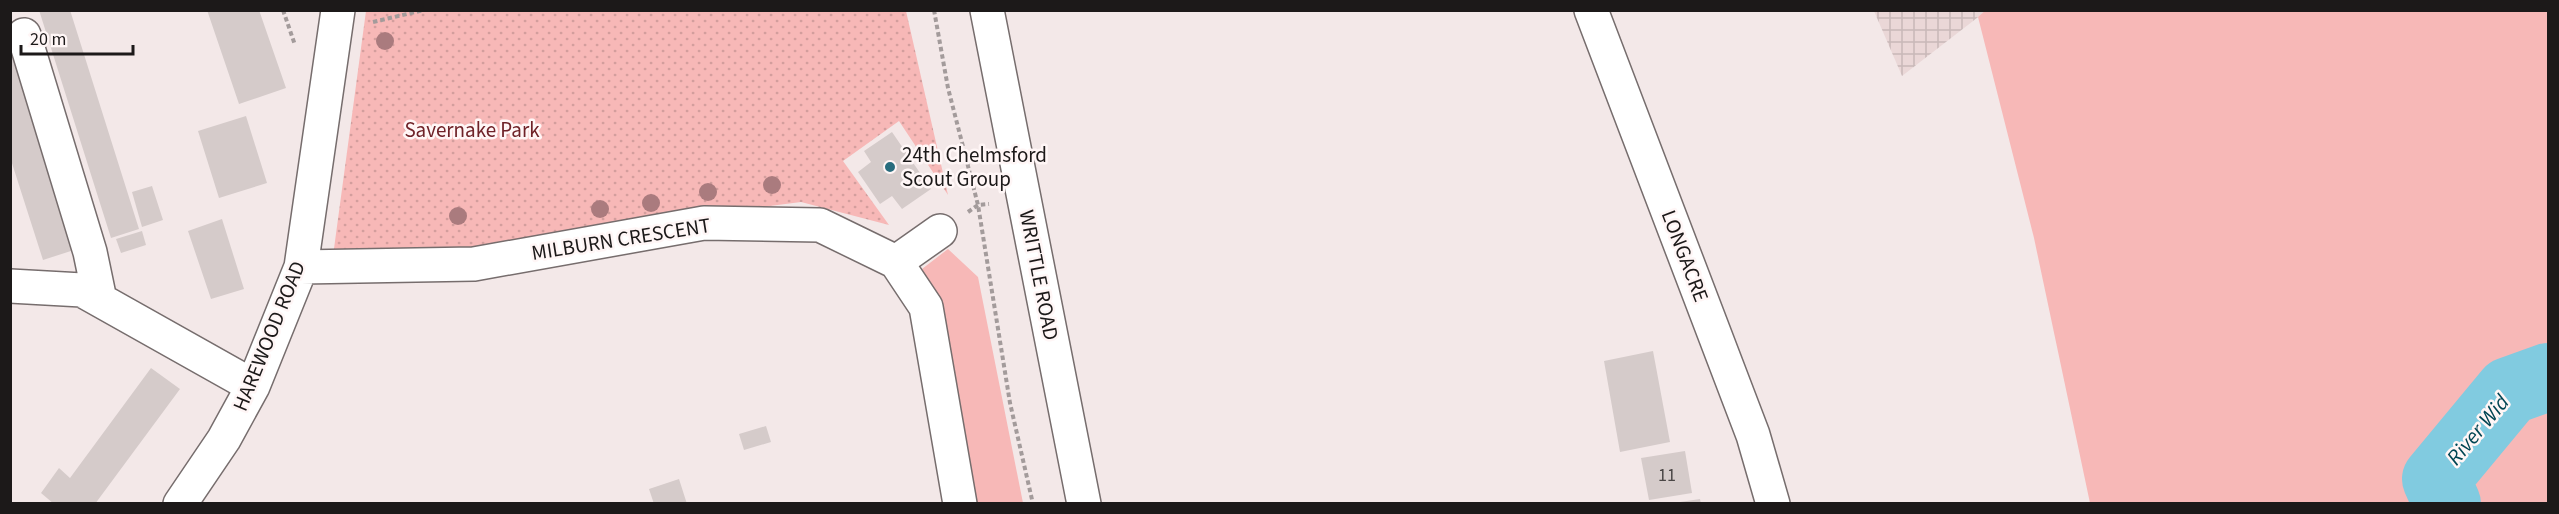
<svg xmlns="http://www.w3.org/2000/svg" width="2559" height="514" viewBox="0 0 2559 514" font-family="'Source Sans 3',sans-serif">
<style>
.industrial{fill:url(#industrial-grid)}
.grass{fill:#f7b8b7}
.park{fill:url(#park-dots)}
.lines{fill:none;stroke-linecap:round;stroke-linejoin:round}
.river{stroke:#81cbe0;stroke-width:68}
.building{fill:#d5cbca}
.minor-casing{stroke:#766d6d;stroke-width:36}
.path{stroke:#a39b9b;stroke-width:4;stroke-dasharray:4.5 3;stroke-linecap:butt}
.minor{stroke:#fff;stroke-width:33}
.tree{fill:#aa7b7e}
.poi-dot{fill:#286c7d;stroke:#fff6f6;stroke-width:2}
.labels{text-anchor:middle;dominant-baseline:central;stroke-width:5;stroke-linejoin:round;paint-order:stroke}
.number-label{font-size:18px;fill:#4a4645}
.park-label{font-size:21px;fill:#6f2228;stroke:#fff6f6}
.poi-label{font-size:21px;fill:#1c1919;stroke:#fff6f6;text-anchor:start}
.street-label{font-size:21px;fill:#1c1919;stroke:#fff6f6}
.water-label{font-size:22px;font-style:italic;fill:#004553;stroke:#fff6f6}
</style>
<defs>
<pattern id="industrial-grid" width="8" height="8" patternUnits="userSpaceOnUse" patternTransform="scale(1.5)"><rect width="8" height="8" fill="#ead7d7"/><path d="M0 4h8M4 0v8" fill="none" stroke="#c8b8b8"/></pattern>
<pattern id="park-dots" width="8" height="8" patternUnits="userSpaceOnUse" patternTransform="scale(1.5)"><rect width="8" height="8" fill="#f7b8b7"/><path d="M2 2h.1M6 6h.1" fill="none" stroke="#d39e9d" stroke-width="1.8" stroke-linecap="round"/></pattern>
</defs>
<rect width="100%" height="100%" fill="#f3e8e8"/>
<path class="industrial" d="M 1874,11 L 1986,11 L 1902,76 Z"/>
<path class="grass" d="M 1986,10 L 2548,11 L 2548,503 L 2090,503 L 2034,238 L 1978,17 Z
M 948,249 L 978,277 L 1023,503 L 977,503 L 942,307 L 922,269 Z"/>
<path class="park" d="M 366,11 L 906,11 L 948,195 L 899,121 L 843,161 L 889,225 L 801,202 L 714,213 L 468,253 L 333,256 Z"/>
<g class="lines">
<path class="river" d="M 2447,504 L 2436,479 L 2509,391 L 2548,377"/>
</g>
<path class="building" d="M 39,10 L 70,10 L 139,229 L 111,238 Z
M 207,10 L 259,10 L 286,88 L 239,104 Z
M 11,48 L 74,250 L 43,260 L 10,157 Z
M 246,116 L 267,183 L 219,198 L 198,131 Z
M 892,132 L 931,189 L 902,209 L 892,196 L 880,204 L 858,172 L 871,162 L 864,151 Z
M 152,186 L 163,220 L 142,227 L 132,192 Z
M 222,219 L 244,289 L 211,299 L 188,231 Z
M 142,231 L 146,245 L 121,253 L 116,239 Z
M 1653,351 L 1670,442 L 1620,452 L 1604,361 Z
M 151,368 L 180,389 L 95,504 L 54,504 L 41,493 L 59,468 L 70,478 Z
M 766,426 L 771,442 L 744,450 L 739,434 Z
M 1685,451 L 1692,493 L 1649,500 L 1641,458 Z
M 679,479 L 687,504 L 654,504 L 649,489 Z
M 1700,499 L 1701,504 L 1680,504 L 1680,502 Z"/>
<g class="lines">
<defs>
<path id="minor" d="M 987,10 L 1084,504
M 1591,10 L 1753,435 L 1773,504
M 24,35 L 90,252 L 100,300
M 896,262 L 940,231
M 301,267 L 474,264 L 704,223 L 820,225 L 896,262 L 926,307 L 960,504
M 10,286 L 82,290 L 253,386
M 180,504 L 224,439 L 253,386 L 301,267 L 338,10"/>
</defs>
<use href="#minor" class="minor-casing"/>
<path class="path" d="M 283,10 L 295,45
M 934,10 L 948,88 L 978,205 L 1010,403 L 1033,504
M 373,22 L 424,10
M 968,212 L 978,205 L 989,204"/>
<use href="#minor" class="minor"/>
</g>
<g class="tree">
<circle cx="385" cy="41" r="9"/>
<circle cx="772" cy="185" r="9"/>
<circle cx="708" cy="192" r="9"/>
<circle cx="651" cy="203" r="9"/>
<circle cx="600" cy="209" r="9"/>
<circle cx="458" cy="216" r="9"/>
</g>
<circle class="poi-dot" cx="890" cy="167" r="6"/>
<g class="labels">
<g class="number-label">
<text x="1667" y="475">11</text>
</g>
<g class="park-label">
<text x="472" y="130">Savernake Park</text>
</g>
<g class="poi-label">
<text x="902" y="155">24th Chelmsford<tspan x="902" dy="24">Scout Group</tspan></text>
</g>
<g class="street-label">
<text transform="translate(621 239) rotate(-9)">MILBURN CRESCENT</text>
<text transform="translate(1685 256) rotate(69)">LONGACRE</text>
<text transform="translate(1039 275) rotate(79)">WRITTLE ROAD</text>
<text transform="translate(269 336) rotate(-68)">HAREWOOD ROAD</text>
</g>
<g class="water-label">
<text transform="translate(2478 430) rotate(-50)">River Wid</text>
</g>
</g>
<rect width="2559" height="514" fill="none" stroke="#1c1919" stroke-width="24"/>
<path d="M21 45v9h112v-9" fill="none" stroke="#1c1919" stroke-width="3"/>
<text x="30" y="45" font-size="18" fill="#1c1919" stroke="#fff6f6" stroke-width="4.5" paint-order="stroke">20 m</text>
</svg>
